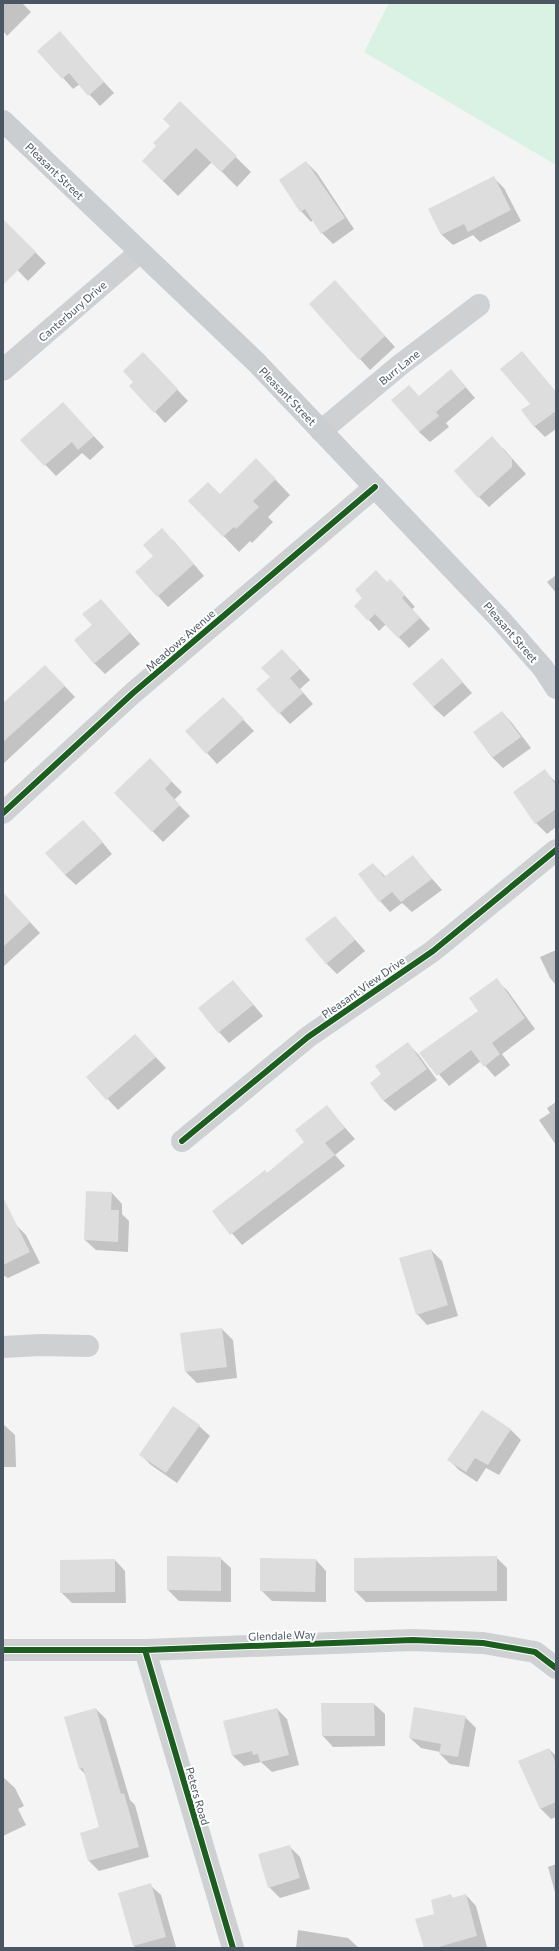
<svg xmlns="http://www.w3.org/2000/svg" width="559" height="1951" viewBox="0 0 559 1951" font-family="Commissioner,sans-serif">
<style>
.green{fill:#d9f2e3}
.shadow{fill:#0003}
.building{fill:#ddddde}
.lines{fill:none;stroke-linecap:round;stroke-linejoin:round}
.minor{stroke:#ced0d2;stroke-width:22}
.major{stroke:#caced1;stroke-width:22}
.cycleway-casing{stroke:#fff;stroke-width:8}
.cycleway{stroke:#1b5e20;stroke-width:6}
.labels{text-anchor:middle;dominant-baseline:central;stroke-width:4;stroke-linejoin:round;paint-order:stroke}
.street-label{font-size:11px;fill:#4a5661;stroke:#fff}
</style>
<rect width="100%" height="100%" fill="#f4f4f4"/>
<path class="green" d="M 389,3 L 556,3 L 556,165 L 364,52 Z"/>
<path class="shadow" d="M 3,3 L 22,3 L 31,12 L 7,36 L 3,31 Z
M 60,33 L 114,93 L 100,106 L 80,84 L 73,89 L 39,51 Z
M 181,103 L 251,172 L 237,187 L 212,162 L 178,196 L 143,161 L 158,146 L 171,126 Z
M 306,162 L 317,173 L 354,229 L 333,244 L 322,233 L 313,220 L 311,222 L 301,211 Z
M 493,177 L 504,188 L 521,221 L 480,242 L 473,235 L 453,245 L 442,235 L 429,210 Z
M 3,220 L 46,263 L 28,281 L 3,255 Z
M 335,281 L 395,347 L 370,370 L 360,359 Z
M 522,352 L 556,392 L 556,429 L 545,437 L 534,426 Z
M 153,364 L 188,401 L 165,423 L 155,412 L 135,382 Z
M 451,370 L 475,398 L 446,423 L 449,427 L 430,442 L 419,432 L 420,397 Z
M 73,414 L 104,447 L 90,460 L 82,453 L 56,476 L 22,440 Z
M 503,448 L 526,474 L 489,507 L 479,497 Z
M 271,475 L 290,495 L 268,517 L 273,522 L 252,543 L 250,541 L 239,552 L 190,501 L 220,495 Z
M 173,540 L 204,576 L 168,607 L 158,596 Z
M 556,575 L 556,593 L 547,582 Z
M 388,583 L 401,591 L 415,607 L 412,609 L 430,629 L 409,648 L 386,624 L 379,631 L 369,620 Z
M 101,600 L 140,644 L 105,674 L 94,663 L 93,626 Z
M 442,659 L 472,693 L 444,717 L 433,707 Z
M 293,661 L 310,680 L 300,689 L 313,704 L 290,724 L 257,689 Z
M 56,677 L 75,697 L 3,764 L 3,704 Z
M 233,709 L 254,731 L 217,764 L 207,753 Z
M 502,712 L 512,723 L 531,748 L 503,768 L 492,757 Z
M 150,760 L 182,792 L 174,800 L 190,816 L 163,842 L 115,793 Z
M 544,771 L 556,782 L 556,827 L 547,834 L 536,823 Z
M 94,832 L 112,854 L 76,885 L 65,875 Z
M 413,857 L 442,890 L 412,912 L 402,903 L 390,912 L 380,901 L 373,864 L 386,877 Z
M 3,905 L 19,910 L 40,933 L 3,967 Z
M 335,917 L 365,951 L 337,974 L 326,963 Z
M 556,950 L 556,983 L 555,984 L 550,978 L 540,957 Z
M 496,980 L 507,990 L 535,1029 L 502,1054 L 510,1065 L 495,1077 L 481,1061 L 449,1086 L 421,1053 L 479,1011 Z
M 233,981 L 263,1016 L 229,1043 L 219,1032 Z
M 135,1035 L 166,1068 L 118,1110 L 87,1077 Z
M 408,1044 L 418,1054 L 437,1080 L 395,1111 L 384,1101 L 371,1083 L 382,1074 Z
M 556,1102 L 556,1145 L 539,1120 L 550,1113 L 547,1108 Z
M 327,1107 L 355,1139 L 335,1155 L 345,1166 L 242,1245 L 213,1211 L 267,1174 L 306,1143 Z
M 112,1193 L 122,1204 L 122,1214 L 129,1221 L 128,1252 L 96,1250 L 85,1240 Z
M 15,1224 L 26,1235 L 40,1263 L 8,1278 L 3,1275 L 3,1230 Z
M 431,1250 L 442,1261 L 458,1316 L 427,1325 L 417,1314 Z
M 222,1329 L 233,1340 L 237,1378 L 197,1383 L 186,1372 L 182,1334 Z
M 3,1424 L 15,1435 L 16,1467 L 3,1467 Z
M 199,1426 L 210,1436 L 177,1483 L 151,1465 L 141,1455 Z
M 511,1430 L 521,1440 L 499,1475 L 486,1468 L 477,1482 L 459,1470 L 449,1460 Z
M 168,1557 L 220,1558 L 231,1568 L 231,1602 L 179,1601 L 168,1590 Z
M 496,1557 L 507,1568 L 507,1601 L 366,1602 L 355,1591 L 355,1559 Z
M 115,1560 L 125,1571 L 126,1603 L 72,1603 L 61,1592 Z
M 316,1560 L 326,1571 L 326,1602 L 272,1601 L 261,1590 Z
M 3,1573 L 4,1603 L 3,1603 Z
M 322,1704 L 374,1704 L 385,1714 L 385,1746 L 333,1747 L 323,1736 Z
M 96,1709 L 106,1719 L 130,1800 L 135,1805 L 149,1857 L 99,1871 L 88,1860 L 100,1828 L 86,1775 L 80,1769 L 66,1717 Z
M 277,1709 L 287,1719 L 299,1765 L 272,1772 L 261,1762 L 244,1766 L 233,1756 Z
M 465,1717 L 476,1728 L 469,1767 L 450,1764 L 440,1754 L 440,1752 L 421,1748 L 410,1738 Z
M 549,1749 L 556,1756 L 556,1817 L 551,1819 L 540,1808 Z
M 3,1777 L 15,1788 L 24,1806 L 18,1809 L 26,1825 L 3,1836 Z
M 289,1846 L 300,1857 L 310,1889 L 280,1898 L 269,1887 Z
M 556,1864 L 556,1896 L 548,1867 Z
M 150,1885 L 161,1895 L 176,1947 L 136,1948 L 134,1946 Z
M 466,1895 L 476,1906 L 487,1947 L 425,1948 L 436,1915 L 451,1896 L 454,1899 Z
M 298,1930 L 348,1938 L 359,1948 L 296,1948 Z"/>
<path class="building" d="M 60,31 L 104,82 L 88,96 L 69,73 L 62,79 L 37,51 Z
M 180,101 L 237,156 L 221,172 L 196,148 L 163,181 L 142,161 L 156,146 L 153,143 L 170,126 L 163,119 Z
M 306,161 L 345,218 L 321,234 L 305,209 L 300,212 L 279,180 Z
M 494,176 L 511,210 L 468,232 L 464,224 L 441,235 L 428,209 Z
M 3,219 L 36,252 L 3,285 Z
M 335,280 L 385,336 L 359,360 L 309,304 Z
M 522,351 L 556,392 L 556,411 L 534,427 L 521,410 L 530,404 L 500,369 Z
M 143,352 L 178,389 L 154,413 L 129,386 L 133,382 L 123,371 Z
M 451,369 L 466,387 L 436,412 L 439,416 L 419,432 L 391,400 L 409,385 L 419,396 Z
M 63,402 L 94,436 L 78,450 L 72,442 L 44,466 L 20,440 Z
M 492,436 L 512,459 L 512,467 L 478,498 L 454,471 Z
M 256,458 L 276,479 L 253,501 L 259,507 L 236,529 L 234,527 L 223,537 L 188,501 L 208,482 L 220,494 Z
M 162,528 L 194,564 L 157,597 L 135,572 L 153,556 L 143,545 Z
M 376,570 L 387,582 L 390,579 L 405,595 L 402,598 L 420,618 L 398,638 L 375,614 L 368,621 L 354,606 L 362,598 L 355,590 Z
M 101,599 L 130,633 L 94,664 L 74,640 L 92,625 L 82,614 Z
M 282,649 L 300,669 L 290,678 L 303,693 L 279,714 L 256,689 L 270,677 L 261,668 Z
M 442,658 L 463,682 L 433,707 L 412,684 Z
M 45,665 L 65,686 L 3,742 L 3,703 Z
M 223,697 L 244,719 L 206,754 L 185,731 Z
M 502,711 L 521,737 L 492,758 L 473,732 Z
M 150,758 L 172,781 L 165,789 L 180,805 L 152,832 L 114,793 Z
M 545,769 L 556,785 L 556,809 L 535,824 L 513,792 Z
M 83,820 L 103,842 L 65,875 L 45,853 Z
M 413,855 L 432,879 L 401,902 L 392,892 L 379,902 L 358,874 L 373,863 L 384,877 Z
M 3,892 L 30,922 L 3,947 Z
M 335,916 L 355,940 L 326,964 L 305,939 Z
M 497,978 L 525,1018 L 492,1043 L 500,1054 L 484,1067 L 471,1050 L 437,1076 L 419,1053 L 478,1011 L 469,998 Z
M 233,980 L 253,1005 L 218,1033 L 198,1008 Z
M 135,1034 L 156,1057 L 106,1100 L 86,1077 Z
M 408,1042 L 427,1069 L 383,1101 L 370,1083 L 381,1074 L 375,1066 Z
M 327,1105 L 345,1128 L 325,1143 L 335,1155 L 230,1235 L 212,1211 L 265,1170 L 267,1173 L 304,1142 L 295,1130 Z
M 86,1191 L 112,1192 L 111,1210 L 119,1210 L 118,1242 L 84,1240 Z
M 3,1197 L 30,1252 L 3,1265 Z
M 431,1249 L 448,1305 L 416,1315 L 399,1258 Z
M 222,1328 L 227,1367 L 185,1372 L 180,1333 Z
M 173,1406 L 200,1425 L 166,1473 L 139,1455 Z
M 482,1410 L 511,1429 L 488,1465 L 475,1458 L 466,1472 L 447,1460 Z
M 167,1556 L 221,1557 L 221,1591 L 167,1590 Z
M 497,1556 L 497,1591 L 354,1591 L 354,1558 Z
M 260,1558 L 316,1559 L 315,1592 L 260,1591 Z
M 115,1559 L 115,1592 L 60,1593 L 60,1560 Z
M 321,1703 L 374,1703 L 375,1736 L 322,1736 Z
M 414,1707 L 466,1716 L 458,1757 L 439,1754 L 441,1744 L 409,1738 Z
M 96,1708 L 121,1794 L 124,1793 L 139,1847 L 88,1861 L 80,1833 L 99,1827 L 83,1768 L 79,1769 L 64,1717 Z
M 277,1708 L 289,1755 L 260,1762 L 258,1754 L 253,1755 L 252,1751 L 232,1756 L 223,1721 Z
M 549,1748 L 556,1764 L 556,1802 L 540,1809 L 518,1761 Z
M 290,1845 L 300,1878 L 268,1888 L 258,1854 Z
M 151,1883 L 166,1937 L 133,1946 L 118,1893 Z
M 451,1894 L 452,1898 L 466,1894 L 477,1936 L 435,1948 L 424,1948 L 415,1919 L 434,1914 L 431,1900 Z"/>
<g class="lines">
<path class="minor" d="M 3,370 L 140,252
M 321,431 L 400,365 L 479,305
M 3,813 L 133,693 L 375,487
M 182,1141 L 308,1037 L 433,951 L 556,850
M 3,1347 L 40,1345 L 88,1346
M 3,1650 L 145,1650 L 413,1640 L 483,1643 L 535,1652 L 556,1668
M 145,1650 L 233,1948"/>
<path class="major" d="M 3,121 L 256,362 L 499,618 L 543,668 L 556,688"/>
<defs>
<path id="cycleway" d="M 3,813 L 133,693 L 375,487
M 182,1141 L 308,1037 L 433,951 L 556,850
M 3,1650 L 145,1650 L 413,1640 L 483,1643 L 535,1652 L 556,1668
M 145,1650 L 233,1948"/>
</defs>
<use href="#cycleway" class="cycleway-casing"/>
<use href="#cycleway" class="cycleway"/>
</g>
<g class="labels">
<g class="street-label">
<text transform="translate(55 171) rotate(44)">Pleasant Street</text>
<text transform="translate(72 311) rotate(-41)">Canterbury Drive</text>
<text transform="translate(399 367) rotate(-39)">Burr Lane</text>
<text transform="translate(288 396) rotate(46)">Pleasant Street</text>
<text transform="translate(511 632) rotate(49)">Pleasant Street</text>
<text transform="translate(180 640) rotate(-41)">Meadows Avenue</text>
<text transform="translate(363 987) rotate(-35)">Pleasant View Drive</text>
<text transform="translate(282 1635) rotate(-2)">Glendale Way</text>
<text transform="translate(198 1796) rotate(74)">Peters Road</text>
</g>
</g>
<rect width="559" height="1951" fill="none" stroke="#4a5661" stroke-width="8"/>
</svg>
